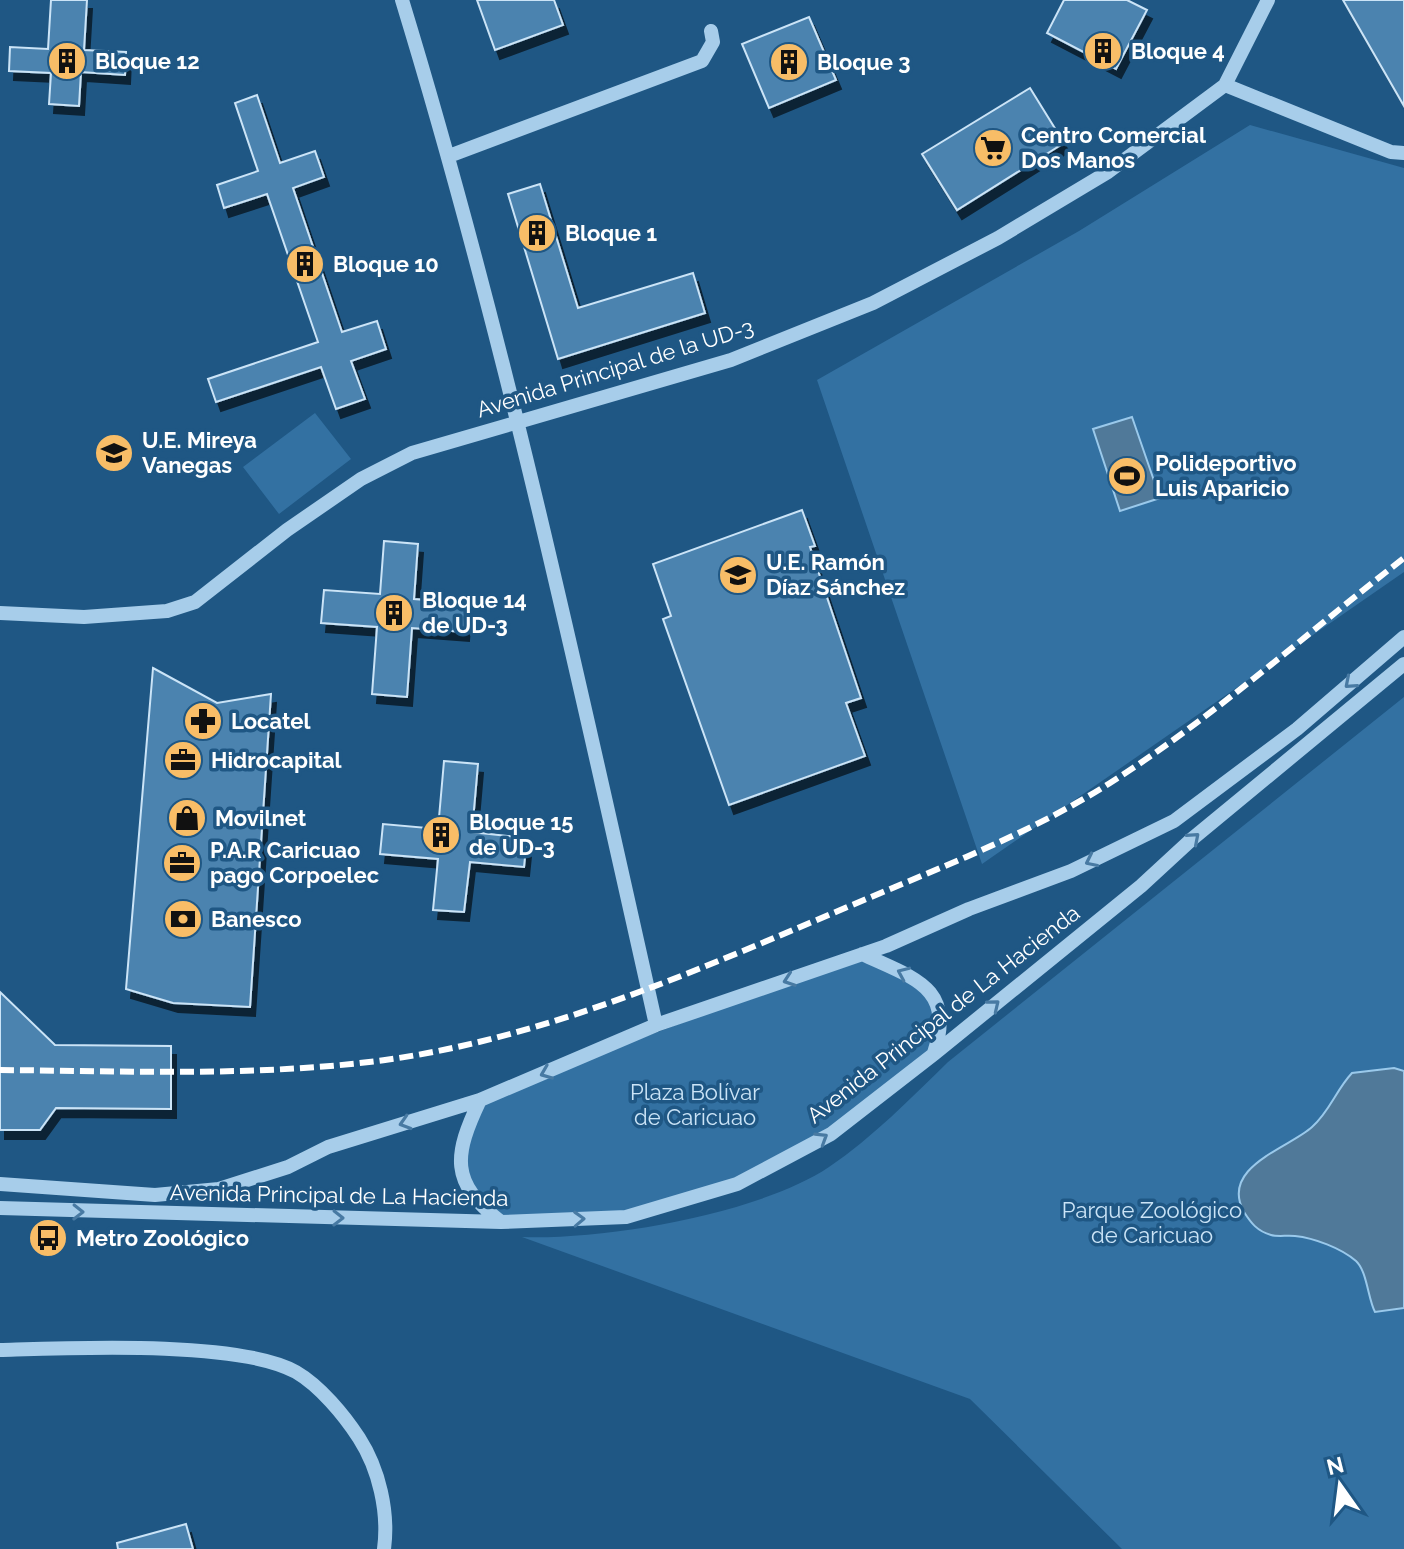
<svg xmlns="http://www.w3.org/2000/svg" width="1404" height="1549" viewBox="0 0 1404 1549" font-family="Raleway,sans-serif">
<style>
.green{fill:#3371a2}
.water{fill:#507999;stroke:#9ac9eb;stroke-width:2}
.building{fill:#4c83af;stroke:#cbe4f7;stroke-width:2;filter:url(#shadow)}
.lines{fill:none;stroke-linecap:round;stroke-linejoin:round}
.minor{stroke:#a7cdea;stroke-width:14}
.rail{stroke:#fff;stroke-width:6;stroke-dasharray:14 6;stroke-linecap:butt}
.oneway{stroke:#487aa3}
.labels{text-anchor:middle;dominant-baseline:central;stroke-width:7;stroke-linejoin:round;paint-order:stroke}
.poi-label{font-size:22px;font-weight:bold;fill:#fff;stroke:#1f5784;text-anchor:start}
.street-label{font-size:22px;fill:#fff;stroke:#1f5784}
.park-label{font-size:22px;fill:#cbe4f7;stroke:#1f5784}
</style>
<defs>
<filter id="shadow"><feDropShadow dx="5" dy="9" stdDeviation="0" flood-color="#0009"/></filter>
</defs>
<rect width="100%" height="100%" fill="#1f5784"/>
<path class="green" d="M 1250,125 L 1404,168 L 1404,572 L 982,864 L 817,380 L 1079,231 Z
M 315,413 L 351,459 L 279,514 L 243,467 Z
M 1404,697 L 1404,1549 L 1122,1549 L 970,1399 L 522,1237 C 605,1240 759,1214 829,1167 C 873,1137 910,1099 948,1062 Z
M 862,954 L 916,978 L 939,1006 L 934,1054 L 800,1152 L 659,1209 L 501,1222 L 465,1182 L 469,1123 L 480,1100 Z"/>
<path class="water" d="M 1132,417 L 1160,498 L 1120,511 L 1093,429 Z
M 1394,1068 L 1404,1071 L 1404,1308 L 1375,1312 C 1368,1299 1367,1271 1356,1261 C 1341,1248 1314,1238 1295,1236 C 1287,1235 1278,1237 1271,1235 C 1257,1231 1251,1223 1244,1212 C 1219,1167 1289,1148 1312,1127 C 1330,1111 1336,1090 1352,1073 Z"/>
<path class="building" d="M 51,0 L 87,0 L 84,50 L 126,52 L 125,75 L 81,72 L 79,106 L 49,104 L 51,73 L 9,71 L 10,47 L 48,49 Z
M 477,0 L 554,0 L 563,25 L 495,50 Z
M 1064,0 L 1127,0 L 1147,10 L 1116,69 L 1047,33 Z
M 1343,0 L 1404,0 L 1404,106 Z
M 809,17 L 836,80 L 769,108 L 742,44 Z
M 1030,88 L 1064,143 L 957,210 L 922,154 Z
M 257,95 L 280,163 L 315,151 L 324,177 L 293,188 L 342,332 L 377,321 L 386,349 L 351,361 L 365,399 L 336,409 L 321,367 L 216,402 L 208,379 L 318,342 L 267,194 L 224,208 L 217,185 L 258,171 L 235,103 Z
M 540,184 L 578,308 L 693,273 L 705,313 L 558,359 L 508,194 Z
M 802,510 L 815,546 L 810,547 L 861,698 L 846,703 L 865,756 L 729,805 L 663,619 L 671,616 L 653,564 Z
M 384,541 L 418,544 L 414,599 L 466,603 L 464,632 L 412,628 L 407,697 L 372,694 L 377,627 L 321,623 L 324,590 L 380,594 Z
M 153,668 L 217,703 L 271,694 L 250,1007 L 173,1003 L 126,989 Z
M 444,761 L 478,764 L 472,832 L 527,838 L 524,867 L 470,862 L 464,912 L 433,910 L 438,859 L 380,854 L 383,824 L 438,829 Z
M 0,992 L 55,1045 L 171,1046 L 171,1109 L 56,1108 L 40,1130 L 0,1130 Z
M 186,1524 L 193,1549 L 118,1549 L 117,1543 Z"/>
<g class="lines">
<path class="minor" d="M 402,0 C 505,337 579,682 656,1025
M 1225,85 L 1391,152 L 1404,153
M 449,156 L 702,61 L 713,42 L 711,31
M 0,613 L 84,617 L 167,611 L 195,602 L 287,530 L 361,479 L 412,453 L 731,360 L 873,303 L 998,238 L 1108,172 L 1225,85 L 1268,0
M 862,954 C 913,978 956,987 934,1053
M 480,1100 C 454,1155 449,1182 501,1222
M 0,1184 L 155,1195 L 219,1189 L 288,1167 L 328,1147 L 480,1100 L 656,1025 L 886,946 L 969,909 L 1071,871 L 1174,821 L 1297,729 L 1404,637
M 0,1208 L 501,1222 L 626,1217 L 737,1184 L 831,1134 L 934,1054 L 1141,886 L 1192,839 L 1404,664
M 0,1350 C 69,1348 239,1340 296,1372 C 320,1386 344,1415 359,1438 C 379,1469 389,1512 384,1549"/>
<path class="rail" d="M 0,1070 C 128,1071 258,1077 385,1060 C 545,1038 698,970 845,908 C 934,870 1028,835 1110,783 C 1214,717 1307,633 1404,558"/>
</g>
<defs><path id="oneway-chevron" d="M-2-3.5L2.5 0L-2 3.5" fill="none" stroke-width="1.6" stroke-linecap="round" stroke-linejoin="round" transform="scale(2)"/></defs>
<g class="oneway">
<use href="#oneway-chevron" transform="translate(1350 683) rotate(139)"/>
<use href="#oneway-chevron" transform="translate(1194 838) rotate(-41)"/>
<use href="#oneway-chevron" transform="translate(1091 861) rotate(154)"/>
<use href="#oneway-chevron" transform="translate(903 973) rotate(-156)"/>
<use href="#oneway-chevron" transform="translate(789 980) rotate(161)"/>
<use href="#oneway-chevron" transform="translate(994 1005) rotate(-39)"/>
<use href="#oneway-chevron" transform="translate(546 1073) rotate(158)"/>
<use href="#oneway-chevron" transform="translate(405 1123) rotate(163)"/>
<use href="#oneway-chevron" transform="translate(822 1138) rotate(-32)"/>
<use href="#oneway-chevron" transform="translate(78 1212) rotate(1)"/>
<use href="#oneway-chevron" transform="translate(338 1218) rotate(1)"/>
<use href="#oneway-chevron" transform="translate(579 1219) rotate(-2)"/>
</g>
<defs>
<symbol id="building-disc" viewBox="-11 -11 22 22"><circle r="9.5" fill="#f8bd67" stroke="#1f5784"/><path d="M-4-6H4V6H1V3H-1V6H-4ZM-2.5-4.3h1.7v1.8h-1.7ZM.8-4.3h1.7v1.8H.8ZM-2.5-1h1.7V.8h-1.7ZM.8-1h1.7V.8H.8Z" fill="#111"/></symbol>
<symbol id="supermarket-disc" viewBox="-11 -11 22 22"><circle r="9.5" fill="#f8bd67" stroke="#1f5784"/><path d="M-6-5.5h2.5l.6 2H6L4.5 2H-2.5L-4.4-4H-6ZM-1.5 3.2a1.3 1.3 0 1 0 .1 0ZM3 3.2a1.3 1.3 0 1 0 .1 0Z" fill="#111"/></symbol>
<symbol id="school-disc" viewBox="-11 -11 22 22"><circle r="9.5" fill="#f8bd67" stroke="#1f5784"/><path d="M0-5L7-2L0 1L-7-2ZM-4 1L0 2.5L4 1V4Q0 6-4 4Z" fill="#111"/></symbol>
<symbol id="stadium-disc" viewBox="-11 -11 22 22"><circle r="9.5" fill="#f8bd67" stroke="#1f5784"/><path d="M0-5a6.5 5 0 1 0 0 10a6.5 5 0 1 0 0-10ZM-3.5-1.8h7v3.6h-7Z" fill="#111"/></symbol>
<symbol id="pharmacy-disc" viewBox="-11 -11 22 22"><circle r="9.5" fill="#f8bd67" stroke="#1f5784"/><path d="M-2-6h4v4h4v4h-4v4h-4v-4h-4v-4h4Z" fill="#111"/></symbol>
<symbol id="office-disc" viewBox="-11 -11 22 22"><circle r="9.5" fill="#f8bd67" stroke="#1f5784"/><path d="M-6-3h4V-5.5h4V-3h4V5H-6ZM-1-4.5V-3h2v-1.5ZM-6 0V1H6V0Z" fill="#111"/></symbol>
<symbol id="shop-disc" viewBox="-11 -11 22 22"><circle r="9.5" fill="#f8bd67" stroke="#1f5784"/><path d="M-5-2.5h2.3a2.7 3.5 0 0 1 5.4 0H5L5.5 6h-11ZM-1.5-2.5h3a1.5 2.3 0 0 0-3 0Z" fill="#111"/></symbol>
<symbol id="bank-disc" viewBox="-11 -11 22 22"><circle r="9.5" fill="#f8bd67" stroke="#1f5784"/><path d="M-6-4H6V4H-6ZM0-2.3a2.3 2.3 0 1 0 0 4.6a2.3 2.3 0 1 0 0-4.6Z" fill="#111"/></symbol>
<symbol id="bus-disc" viewBox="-11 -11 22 22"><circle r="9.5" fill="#f8bd67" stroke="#1f5784"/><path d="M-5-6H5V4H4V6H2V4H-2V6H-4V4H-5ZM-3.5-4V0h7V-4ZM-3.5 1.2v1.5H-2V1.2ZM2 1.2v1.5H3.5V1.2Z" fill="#111"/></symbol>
</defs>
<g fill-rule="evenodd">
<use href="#building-disc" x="1081" y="29" width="44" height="44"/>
<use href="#building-disc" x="45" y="39" width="44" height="44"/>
<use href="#building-disc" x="767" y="40" width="44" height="44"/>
<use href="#supermarket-disc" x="971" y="126" width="44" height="44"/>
<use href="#building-disc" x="515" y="211" width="44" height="44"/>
<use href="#building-disc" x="283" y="242" width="44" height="44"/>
<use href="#school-disc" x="92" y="431" width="44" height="44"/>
<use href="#stadium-disc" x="1105" y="454" width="44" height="44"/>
<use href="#school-disc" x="716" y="553" width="44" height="44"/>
<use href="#building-disc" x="372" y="591" width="44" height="44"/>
<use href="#pharmacy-disc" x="181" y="699" width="44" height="44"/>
<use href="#office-disc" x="161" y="738" width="44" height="44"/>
<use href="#shop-disc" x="165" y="796" width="44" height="44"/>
<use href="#building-disc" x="419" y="813" width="44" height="44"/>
<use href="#office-disc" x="160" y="841" width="44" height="44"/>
<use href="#bank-disc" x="161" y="897" width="44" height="44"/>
<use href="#bus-disc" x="26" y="1216" width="44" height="44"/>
</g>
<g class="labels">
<g class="poi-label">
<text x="1131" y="51">Bloque 4</text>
<text x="95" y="61">Bloque 12</text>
<text x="817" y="62">Bloque 3</text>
<text x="1021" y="135">Centro Comercial<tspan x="1021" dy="25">Dos Manos</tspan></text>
<text x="565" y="233">Bloque 1</text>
<text x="333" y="264">Bloque 10</text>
<text x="142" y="440">U.E. Mireya<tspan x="142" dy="25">Vanegas</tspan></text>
<text x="1155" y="463">Polideportivo<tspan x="1155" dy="25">Luis Aparicio</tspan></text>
<text x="766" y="562">U.E. Ramón<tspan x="766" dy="25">Díaz Sánchez</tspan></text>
<text x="422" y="600">Bloque 14<tspan x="422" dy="25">de UD-3</tspan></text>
<text x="231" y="721">Locatel</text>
<text x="211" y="760">Hidrocapital</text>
<text x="215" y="818">Movilnet</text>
<text x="469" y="822">Bloque 15<tspan x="469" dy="25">de UD-3</tspan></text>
<text x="210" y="850">P.A.R Caricuao<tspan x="210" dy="25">pago Corpoelec</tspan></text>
<text x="211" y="919">Banesco</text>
<text x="76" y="1238">Metro Zoológico</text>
</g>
<g class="street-label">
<text transform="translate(615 368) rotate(-17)">Avenida Principal de la UD-3</text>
<text transform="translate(943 1014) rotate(-38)">Avenida Principal de La Hacienda</text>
<text transform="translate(339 1195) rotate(1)">Avenida Principal de La Hacienda</text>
</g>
<g class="park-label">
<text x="695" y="1092">Plaza Bolívar<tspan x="695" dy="25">de Caricuao</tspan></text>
<text x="1152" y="1210">Parque Zoológico<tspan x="1152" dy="25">de Caricuao</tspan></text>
</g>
</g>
<g transform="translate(1340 1485) rotate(346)" stroke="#1f5784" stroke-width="6" paint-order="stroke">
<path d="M0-6L14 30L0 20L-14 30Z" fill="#ffffff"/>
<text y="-12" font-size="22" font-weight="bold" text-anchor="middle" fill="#ffffff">N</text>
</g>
</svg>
